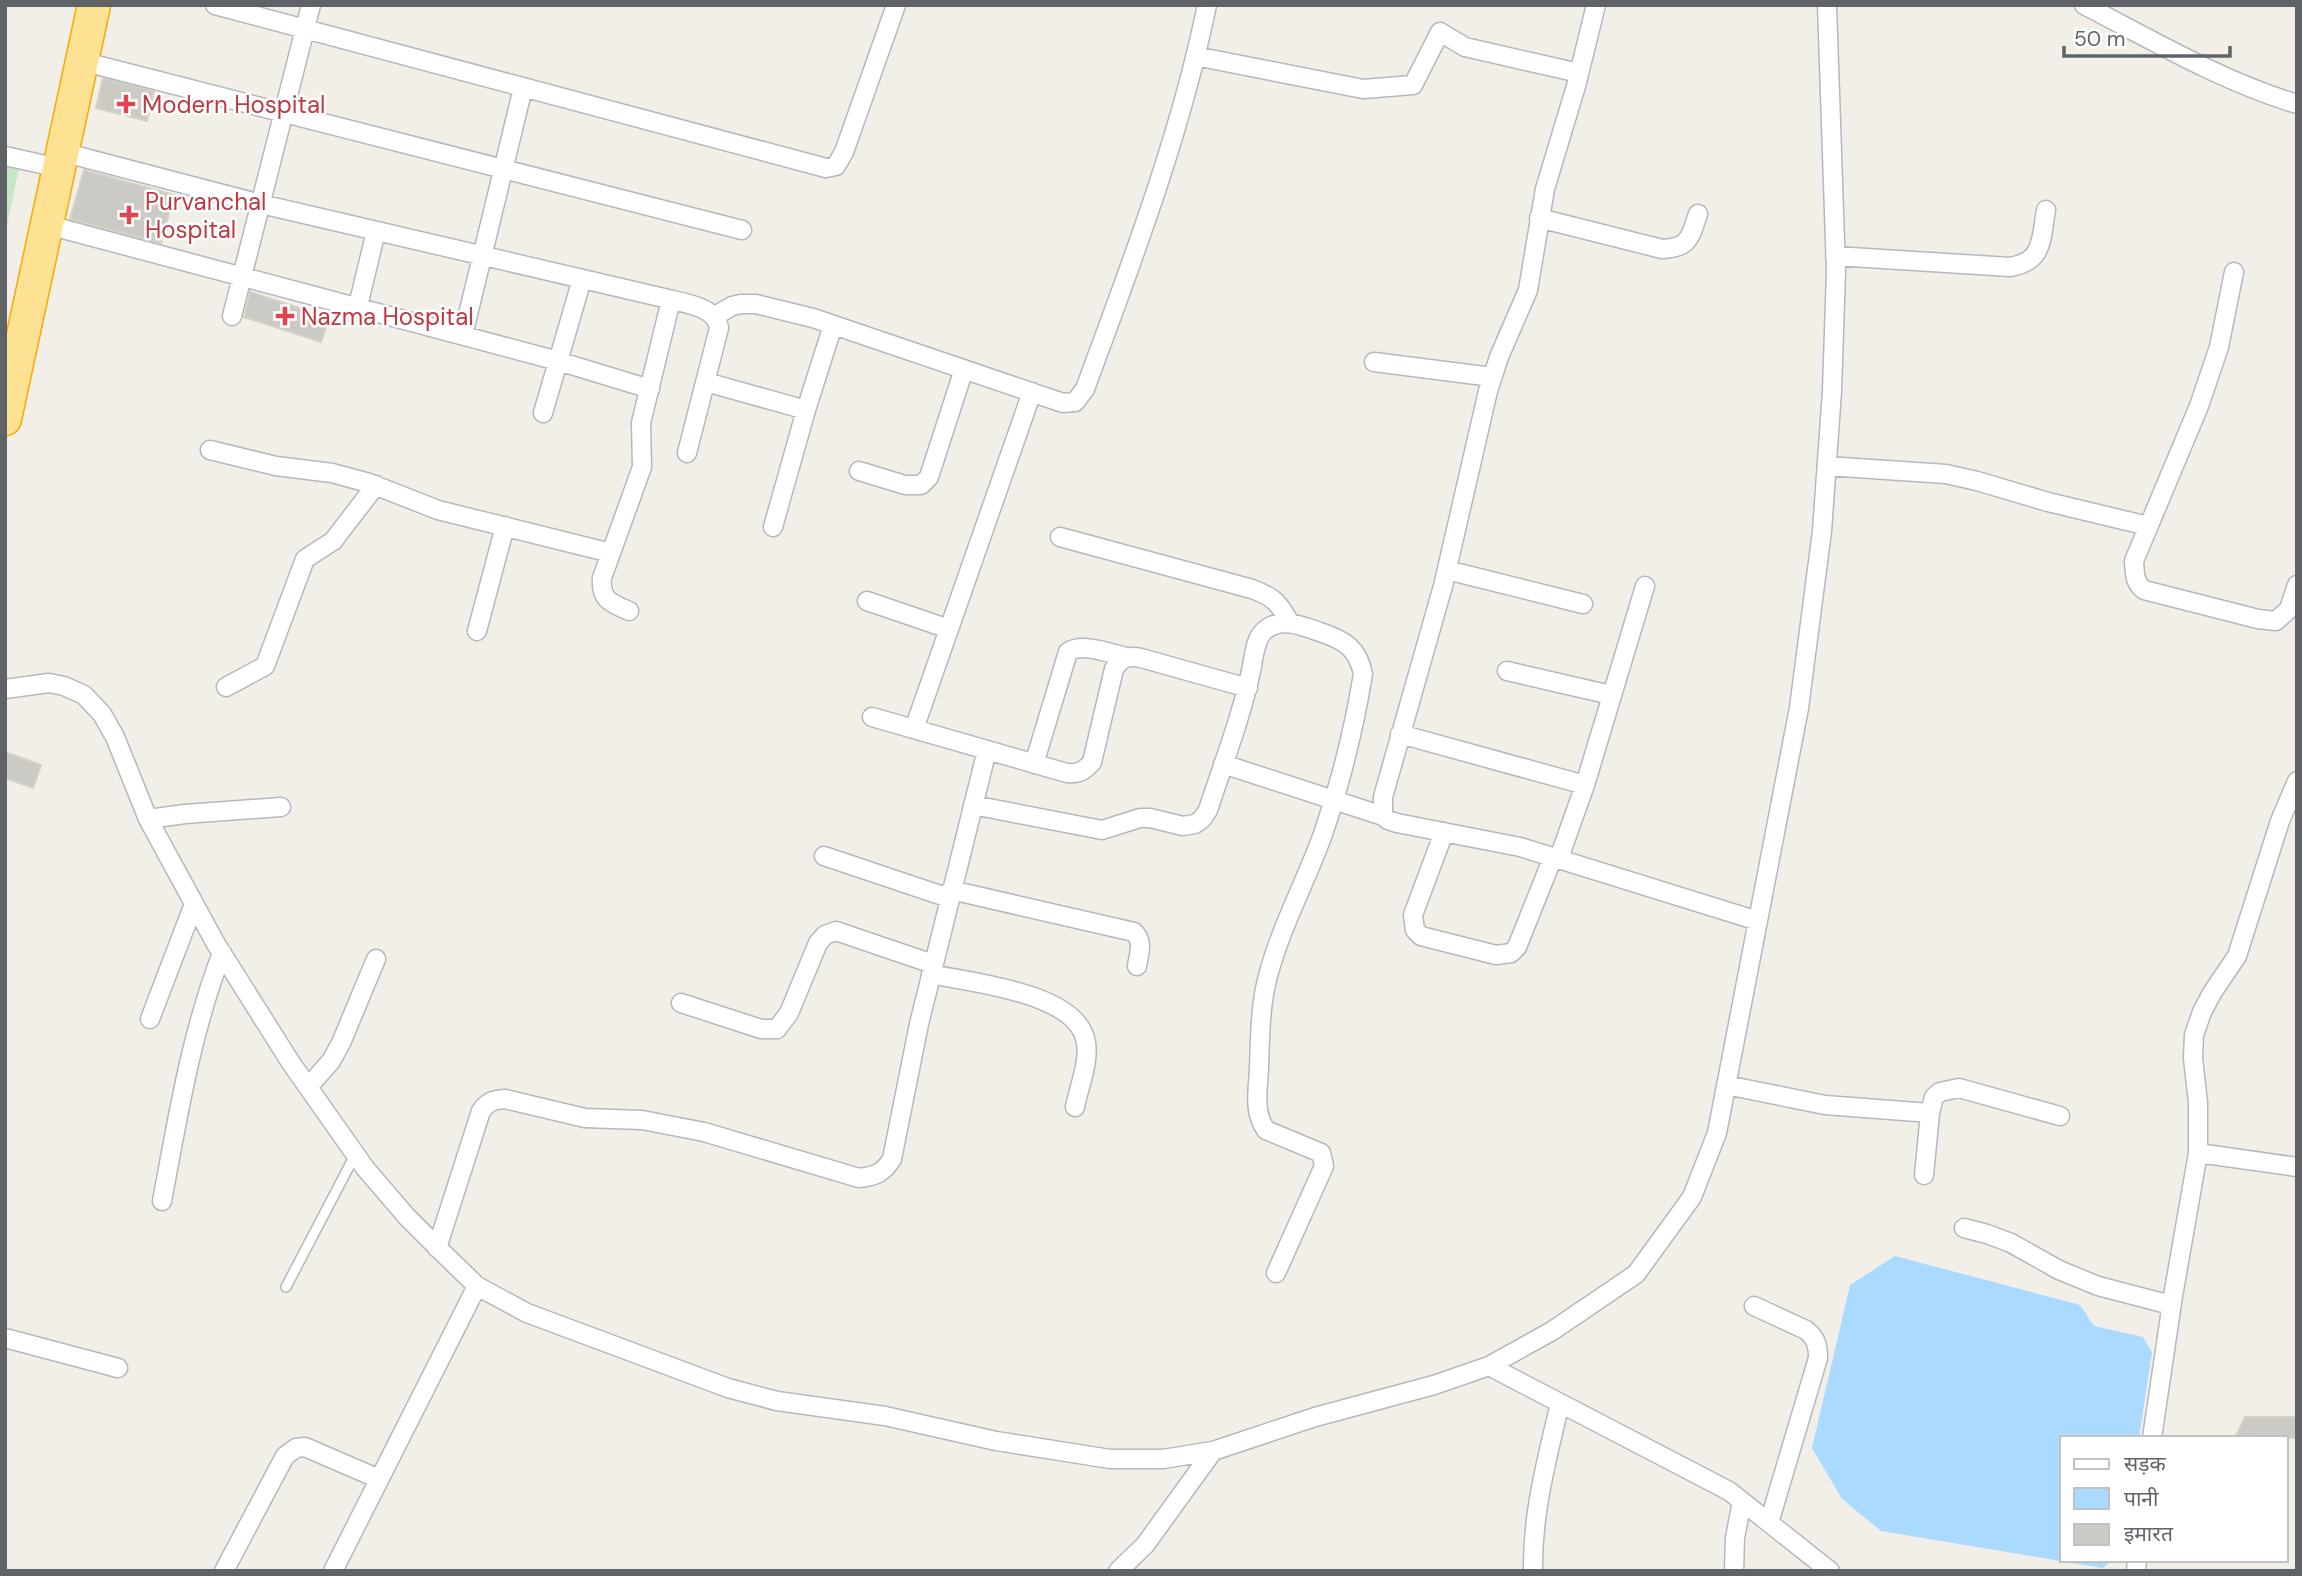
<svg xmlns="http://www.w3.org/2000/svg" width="2302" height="1576" viewBox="0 0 2302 1576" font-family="'DM Sans','Noto Sans Devanagari',sans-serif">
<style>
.green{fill:#c5e8c5}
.water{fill:#aadaff}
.building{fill:#cccac5;stroke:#d6d1c6;stroke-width:2}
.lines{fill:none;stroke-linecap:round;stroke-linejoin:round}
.lane-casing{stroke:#b5b8bc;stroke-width:12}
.street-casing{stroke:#b5b8bc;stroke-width:21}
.highway-casing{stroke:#f9ab00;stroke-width:35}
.lane{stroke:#fff;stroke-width:9}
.street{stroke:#fff;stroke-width:18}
.highway{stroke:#fde293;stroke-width:32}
.health-dot{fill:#e0444e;stroke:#fff;stroke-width:2.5}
.labels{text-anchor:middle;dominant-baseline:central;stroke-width:5;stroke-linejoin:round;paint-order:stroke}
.health-label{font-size:24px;fill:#be3a42;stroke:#fff;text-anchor:start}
</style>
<rect width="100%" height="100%" fill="#f1efe8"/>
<path class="green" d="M 5,155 L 21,158 L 5,235 Z"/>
<path class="water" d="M 1895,1256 L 2080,1305 L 2094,1326 L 2143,1337 L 2152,1352 L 2139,1438 L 2062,1438 L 2062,1560 L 2112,1560 L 2103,1568 L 1881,1531 L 1842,1499 L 1812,1448 L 1850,1285 Z"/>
<path class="building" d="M 103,78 L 154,91 L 147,121 L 96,108 Z
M 84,170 L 174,195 L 161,243 L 70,219 Z
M 250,292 L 329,318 L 321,342 L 244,317 Z
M 5,752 L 41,765 L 33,788 L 5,778 Z
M 2245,1417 L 2297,1417 L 2297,1438 L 2235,1438 Z"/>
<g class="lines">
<defs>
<path id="lane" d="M 286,1287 L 355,1155"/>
<path id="street" d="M 215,5 L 826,168 L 836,166 L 844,152 L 896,5
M 1596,5 L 1576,86 L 1545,189 L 1528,290 L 1499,357 L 1488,391 L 1443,586 L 1383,797 L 1383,816 L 1388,820 L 1397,823 L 1520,847 L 1758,921
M 2084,5 C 2154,41 2221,81 2297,104
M 1195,56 L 1363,89 L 1413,85 L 1440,32 L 1465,47 L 1579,73
M 81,61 L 742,230
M 62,152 L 261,204 L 664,298 C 683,303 716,306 719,328 L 687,453
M 5,156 L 59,168
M 1539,218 L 1662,249 C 1690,248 1690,237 1698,214
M 48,225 L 558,361 L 650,389
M 1835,256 L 2010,267 C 2044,262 2041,238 2046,210
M 2234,272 L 2219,347 L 2199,406 L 2134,561 C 2135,574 2134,582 2144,590 L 2258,619 L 2276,621 L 2289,609 L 2297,585
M 358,306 L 376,231
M 232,316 L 311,5
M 715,316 L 732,306 L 741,304 L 756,304 L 813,318 L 1063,403 L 1075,402 L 1085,389 C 1131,264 1180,137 1207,5
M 463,335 L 523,88
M 1374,362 L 1492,377
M 706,382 L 806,410
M 543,413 L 582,279
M 210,450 L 276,466 L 332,473 L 369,483 L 438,510 L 611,553
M 1827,466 L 1946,474 L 1977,481 L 2048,502 L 2148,526
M 859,471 L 905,485 L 921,485 L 929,477 L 964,369
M 773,527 L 806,410 L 833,325
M 1060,537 L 1252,589 C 1274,597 1279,603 1290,623
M 1447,570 L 1583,604
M 867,601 L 949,629
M 629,611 C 611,603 600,600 602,578 L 642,467 L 641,423 L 671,300
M 477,631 L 505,526
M 1507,671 L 1611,695
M 226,687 L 265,666 L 305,559 L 333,541 L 376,485
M 5,689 L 49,683 L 64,686 L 84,695 L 102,714 L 115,737 L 148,819 L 216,944 L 291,1063 L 365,1168 L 407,1217 L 445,1255 L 477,1286 L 527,1313 L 728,1388 L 777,1401 L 885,1416 L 996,1441 L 1110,1459 L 1163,1459 L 1213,1451 L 1315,1417 L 1434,1385 L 1489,1366 L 1552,1331 L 1636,1274 L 1692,1197 L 1717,1133 L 1799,708 L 1822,531 L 1832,391 L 1836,271 L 1827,5
M 872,717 L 1067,773 C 1079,774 1084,771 1092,762 L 1114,669 C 1121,658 1128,655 1141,658 L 1248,688
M 914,729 L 1032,392
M 1400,734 L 1585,785
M 1034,764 L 1068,652 C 1083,642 1111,654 1127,657
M 1223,764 L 1383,816
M 973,805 L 1102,830 L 1140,818 L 1150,818 L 1183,826 L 1195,824 L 1202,819 L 1208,810 C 1223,764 1241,718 1251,671 C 1254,659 1254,640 1264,631 C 1280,616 1302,626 1320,632 C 1344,640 1358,648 1363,674 C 1354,728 1341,782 1323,834 C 1305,884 1278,932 1266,984 C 1260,1011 1260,1040 1259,1069 C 1258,1090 1253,1112 1266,1130 L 1321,1153 L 1324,1166 L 1276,1273
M 148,819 L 185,814 L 281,807
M 1444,832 L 1413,915 L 1415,930 L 1421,936 L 1496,955 L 1511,953 L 1517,947 L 1553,857
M 824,856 L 949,898
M 1559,858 L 1585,785 L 1645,586
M 951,890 L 1134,932 C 1144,942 1139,953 1137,966
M 931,974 C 972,983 1072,992 1085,1038 C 1091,1059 1079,1086 1075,1107
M 681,1003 L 761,1029 L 777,1029 L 789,1013 L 818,943 L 825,935 L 836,931 L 933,964
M 150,1019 L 194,904
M 1726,1085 L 1825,1105 L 1930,1113
M 308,1087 L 331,1061 L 341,1043 L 376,959
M 2198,1153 L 2297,1167
M 1924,1175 L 1930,1113 L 1934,1097 L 1940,1092 L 1959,1088 L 2060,1116
M 162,1201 C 178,1116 191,1033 222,953
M 1964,1228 L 1987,1234 L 2011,1243 L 2059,1270 L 2098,1286 L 2171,1305
M 437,1248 L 481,1111 C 488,1101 494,1100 505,1099 L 585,1118 L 642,1120 L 704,1132 L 859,1178 C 876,1176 883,1173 892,1159 L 919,1024 L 987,750
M 1754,1306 L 1806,1330 C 1816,1338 1818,1345 1818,1358 L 1769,1523
M 5,1338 L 118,1368
M 1489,1366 L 1729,1491 L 1830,1571
M 2152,1438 L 2173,1296 L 2198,1153 L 2198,1103 L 2193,1058 L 2194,1035 L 2202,1012 L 2212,993 L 2237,956 L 2280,821 L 2297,781
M 224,1571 L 285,1456 L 296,1448 L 305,1447 L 379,1479
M 333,1571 L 477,1286
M 1118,1571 L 1145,1545 L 1213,1451
M 1533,1571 C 1532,1513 1547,1459 1560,1403
M 1734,1571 L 1735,1538 L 1742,1501
M 2136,1571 L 2137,1560"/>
<path id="highway" d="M 5,419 L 94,5"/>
</defs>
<use href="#lane" class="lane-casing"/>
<use href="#street" class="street-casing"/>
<use href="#highway" class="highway-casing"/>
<use href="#lane" class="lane"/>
<use href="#street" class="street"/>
<use href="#highway" class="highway"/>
</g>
<g class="health-dot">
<path d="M122.5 93.5h7v7h7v7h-7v7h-7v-7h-7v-7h7z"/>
<path d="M125.5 204.5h7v7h7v7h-7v7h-7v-7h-7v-7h7z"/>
<path d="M281.5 305.5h7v7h7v7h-7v7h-7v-7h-7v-7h7z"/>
</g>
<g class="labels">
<g class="health-label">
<text x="142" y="104">Modern Hospital</text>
<text x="145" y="201">Purvanchal<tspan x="145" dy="28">Hospital</tspan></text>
<text x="301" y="316">Nazma Hospital</text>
</g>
</g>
<rect width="2302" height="1576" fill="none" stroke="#5f6368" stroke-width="14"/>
<rect x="2060" y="1436" width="228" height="126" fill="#ffffff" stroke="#bfc1c3" stroke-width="2"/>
<rect x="2074" y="1459" width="35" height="10" fill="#ffffff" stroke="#bfc1c3" stroke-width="2"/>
<text x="2124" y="1471" font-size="21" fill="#5f6368">सड़क</text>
<rect x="2074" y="1488" width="35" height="21" fill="#aadaff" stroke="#bfc1c3" stroke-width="2"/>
<text x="2124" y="1506" font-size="21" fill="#5f6368">पानी</text>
<rect x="2074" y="1524" width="35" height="21" fill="#cccac5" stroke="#bfc1c3" stroke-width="2"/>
<text x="2124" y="1541" font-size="21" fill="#5f6368">इमारत</text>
<path d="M2064 46v10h166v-10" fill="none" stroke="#5f6368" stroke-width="3.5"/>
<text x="2074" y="46" font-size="21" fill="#5f6368" stroke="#ffffff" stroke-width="5" paint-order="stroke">50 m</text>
</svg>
